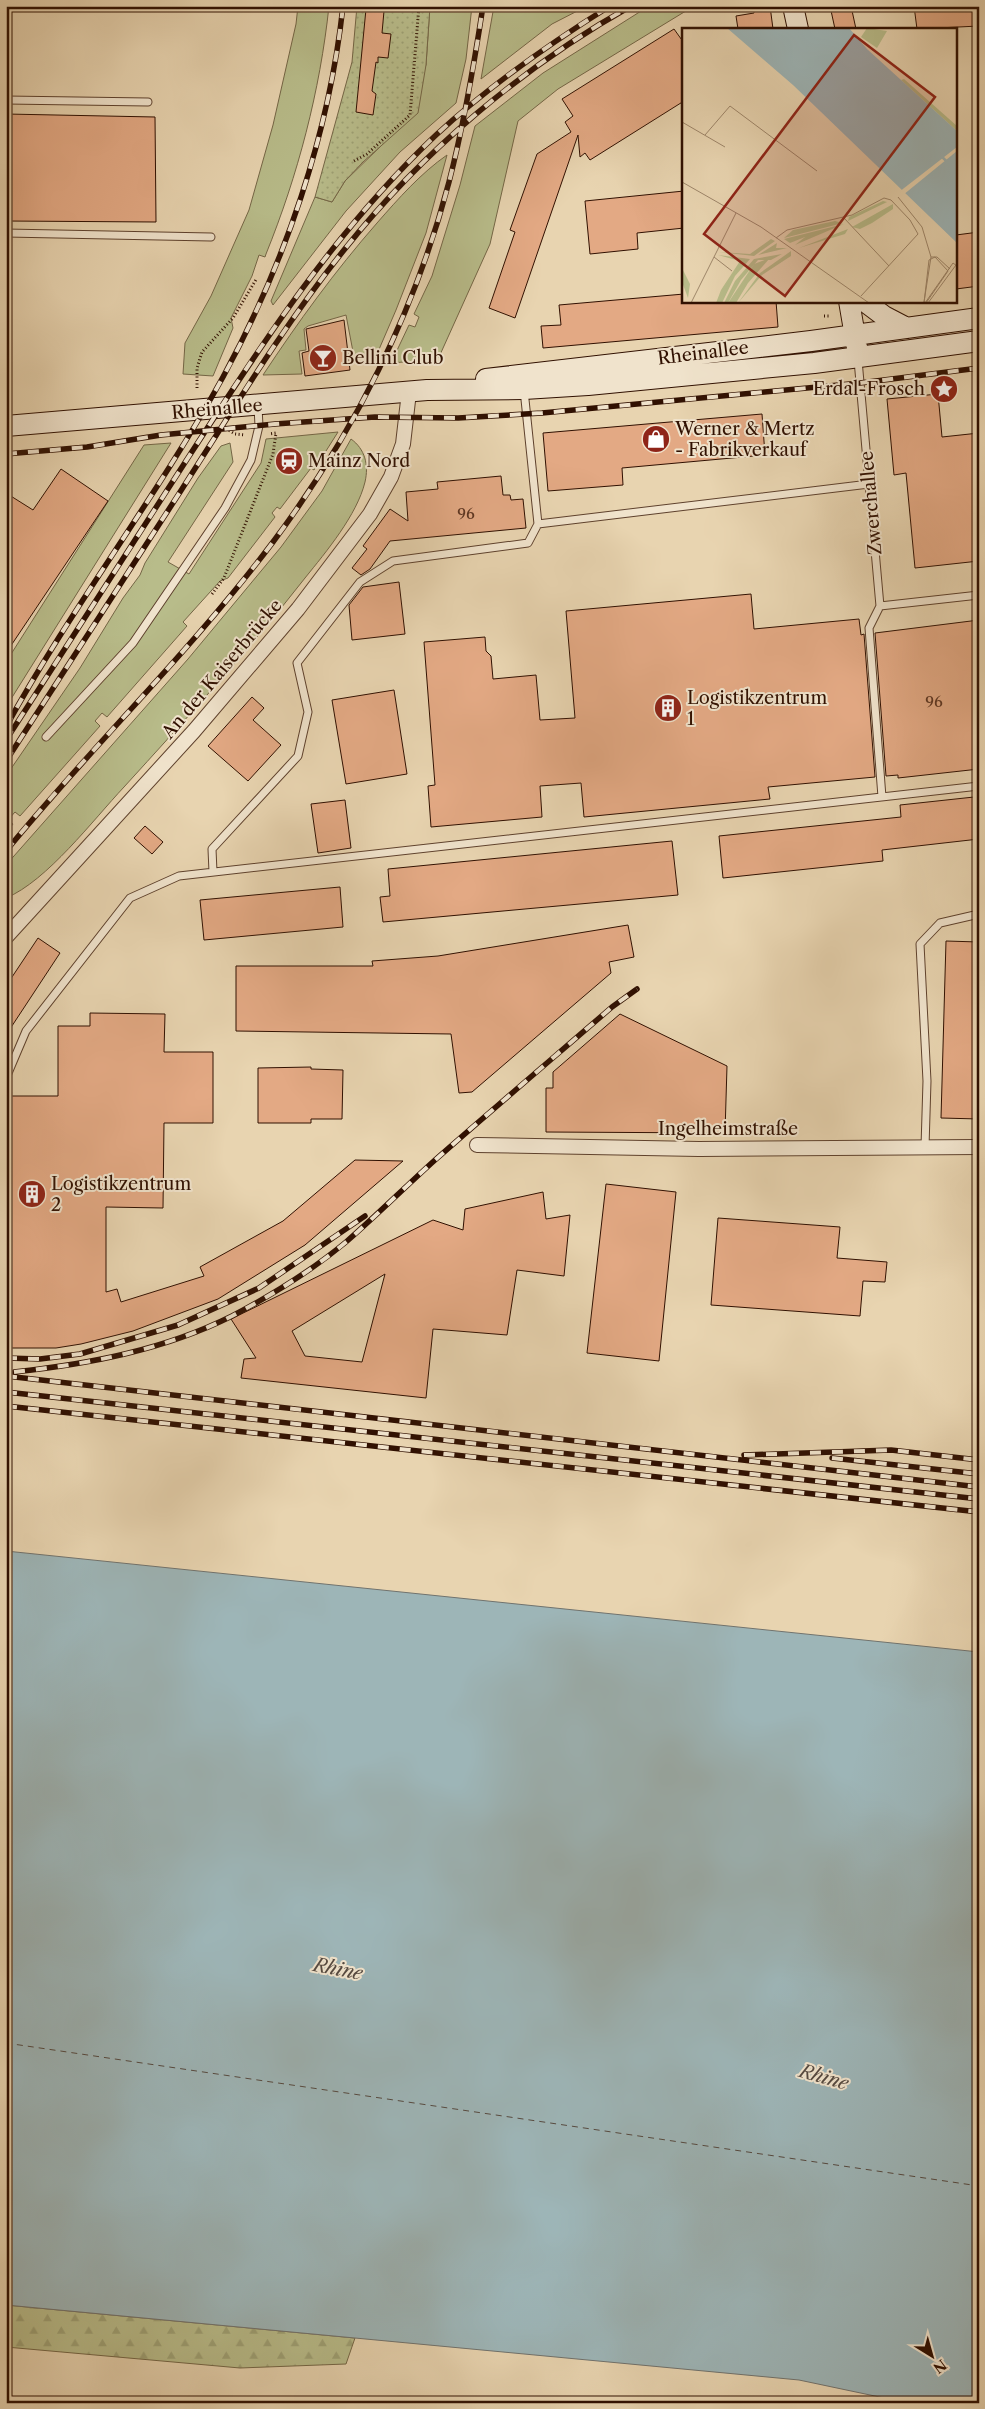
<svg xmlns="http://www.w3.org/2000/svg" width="985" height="2409" viewBox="0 0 985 2409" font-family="'Libre Caslon Text',serif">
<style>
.grass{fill:#b8bc8a;stroke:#746646}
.forest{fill:url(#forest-firs);stroke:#746646}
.park{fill:url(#park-dots);stroke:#746646}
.water{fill:#9db5b7;stroke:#71736e}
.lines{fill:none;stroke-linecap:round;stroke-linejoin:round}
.ferry{stroke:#564a41;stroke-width:1;stroke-dasharray:6 5;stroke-linecap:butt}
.building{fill:#e3a984;stroke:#301001;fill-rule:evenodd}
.lane-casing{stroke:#5e412d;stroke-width:9}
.street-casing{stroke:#5e412d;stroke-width:16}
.secondary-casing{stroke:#301001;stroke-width:22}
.path{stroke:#301001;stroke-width:3;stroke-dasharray:1 2.5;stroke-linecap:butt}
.lane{stroke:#f0e3cc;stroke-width:7}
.street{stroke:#f0e3cc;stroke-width:14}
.secondary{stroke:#f0e3cc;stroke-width:20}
.rail-casing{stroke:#301001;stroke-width:5.5}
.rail{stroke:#f0e3cc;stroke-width:4;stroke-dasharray:11;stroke-linecap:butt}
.labels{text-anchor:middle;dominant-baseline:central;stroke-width:4;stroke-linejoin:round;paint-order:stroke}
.number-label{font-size:15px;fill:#5d3622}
.street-label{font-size:18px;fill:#301001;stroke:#f0e3cc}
.poi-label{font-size:18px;fill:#301001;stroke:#f0e3cc;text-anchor:start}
.water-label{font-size:19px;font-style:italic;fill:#564a41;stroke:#f0e3cc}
.inset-river{fill:none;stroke:#9db5b7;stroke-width:2.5}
.inset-road{fill:none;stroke:#9e866a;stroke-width:1}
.view{fill:#8f2418;fill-opacity:0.15;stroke:#8f2418;stroke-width:2.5}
.inset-edge{fill:none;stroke:#301001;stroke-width:2.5}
</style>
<defs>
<pattern id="forest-firs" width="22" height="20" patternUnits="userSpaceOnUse" patternTransform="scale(1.25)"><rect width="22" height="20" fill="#b8bc8a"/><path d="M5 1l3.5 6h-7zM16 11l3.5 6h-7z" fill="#9ea175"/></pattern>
<pattern id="park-dots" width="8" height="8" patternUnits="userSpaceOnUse" patternTransform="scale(1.25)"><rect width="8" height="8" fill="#b8bc8a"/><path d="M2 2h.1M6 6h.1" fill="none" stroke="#9ea175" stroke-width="1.8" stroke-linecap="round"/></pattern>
</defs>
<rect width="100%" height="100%" fill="#e8d4b0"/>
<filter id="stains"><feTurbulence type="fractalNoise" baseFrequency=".004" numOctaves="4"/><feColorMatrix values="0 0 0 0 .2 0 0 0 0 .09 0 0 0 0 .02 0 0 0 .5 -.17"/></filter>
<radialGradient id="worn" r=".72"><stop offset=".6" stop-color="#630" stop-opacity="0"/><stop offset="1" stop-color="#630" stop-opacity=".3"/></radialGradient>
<path class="grass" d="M 298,6 L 329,6 C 320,91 298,175 266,254 L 265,257 L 259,255 L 252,276 L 231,318 L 233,328 L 213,376 L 183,374 L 185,343 L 211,296 L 249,210 L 273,125 L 296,24 Z
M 430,6 L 472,6 L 466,59 L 456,103 L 400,152 L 346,211 L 273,305 L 271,301 L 315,197 L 332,202 L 345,181 L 383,144 L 426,65 Z
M 494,6 L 587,6 L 552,24 L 481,79 Z
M 649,6 L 694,6 L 558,89 L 518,121 L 490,244 L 439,357 L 428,360 L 391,363 L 409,325 L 415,327 L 419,317 L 414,314 L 432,276 L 460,185 L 475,126 L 543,73 Z
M 447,155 L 426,233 L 396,310 L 374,361 L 354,357 L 346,315 L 308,326 L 304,329 L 306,350 L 299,351 L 302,374 L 263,375 C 298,322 335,271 377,223 C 398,199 421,173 447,155 Z
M 338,432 L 314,470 L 311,468 L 280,509 L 277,507 L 272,513 L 275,517 L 228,578 L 220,581 L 183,622 L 187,626 L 107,717 L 102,713 L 95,721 L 100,726 L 20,816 L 15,812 L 8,820 L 13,824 L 6,833 L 6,776 L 80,668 L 123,598 L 140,575 L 145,563 L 198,478 L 221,446 L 230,443 L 233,462 L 168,562 L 189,574 L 261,463 L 266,439 Z
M 351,439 C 365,449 369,465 365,482 C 357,515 326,552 305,578 C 248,651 186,719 124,787 C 93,820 47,881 6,898 L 6,865 L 188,659 L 281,547 L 322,491 Z
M 171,443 L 6,707 L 6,662 L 144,445 Z"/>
<path class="forest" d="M 6,2305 L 355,2338 L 346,2364 L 240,2368 L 6,2347 Z"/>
<path class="park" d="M 357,6 L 430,6 L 426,65 L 418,113 L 363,162 L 345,181 L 332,202 L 315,197 L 352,62 Z"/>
<path class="water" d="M 6,1551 L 979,1652 L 979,2403 L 908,2403 L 799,2380 L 6,2305 Z"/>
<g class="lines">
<path class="ferry" d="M 6,2043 L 979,2186"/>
</g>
<path class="building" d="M 763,6 L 770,6 L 773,29 L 738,29 L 736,16 L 754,13 L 754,8 Z
M 830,6 L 851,6 L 856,29 L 835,29 Z
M 914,6 L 979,6 L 979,26 L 917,29 Z
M 366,9 L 384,11 L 382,33 L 391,34 L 388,58 L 378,57 L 378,63 L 376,62 L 372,91 L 376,94 L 373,115 L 356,112 Z
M 674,29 L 684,43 L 684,101 L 590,160 L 585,153 L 580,157 L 578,135 L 515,318 L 489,308 L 515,232 L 510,230 L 537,154 L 571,132 L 565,122 L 573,116 L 562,99 Z
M 6,114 L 155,117 L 156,222 L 6,221 Z
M 684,191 L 684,228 L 637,233 L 638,249 L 590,254 L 585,201 Z
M 979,232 L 979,286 L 956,289 L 956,235 Z
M 684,294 L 684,301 L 776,301 L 778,327 L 543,348 L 541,326 L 561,325 L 559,305 Z
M 344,320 L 350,370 L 305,376 L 302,353 L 309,351 L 306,329 Z
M 938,394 L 942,437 L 979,433 L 979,561 L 915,568 L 906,473 L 894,475 L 887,399 Z
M 762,414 L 765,455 L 622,468 L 623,485 L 548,491 L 543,433 Z
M 61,469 L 108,501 L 6,653 L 6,493 L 33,510 Z
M 501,476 L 503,495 L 510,495 L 511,500 L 523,499 L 526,528 L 390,541 L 370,569 L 361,575 L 352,568 L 367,549 L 363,546 L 390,509 L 408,521 L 406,492 L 438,489 L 437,482 Z
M 399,582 L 405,634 L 352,640 L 349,605 L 363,587 Z
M 751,594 L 754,629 L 859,619 L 861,635 L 864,634 L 875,777 L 768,787 L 770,799 L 584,817 L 581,783 L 540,786 L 542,817 L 431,827 L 428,786 L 435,785 L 424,642 L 485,637 L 486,651 L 491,656 L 493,679 L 536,675 L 540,720 L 575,718 L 566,611 Z
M 979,620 L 979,769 L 898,778 L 898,775 L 886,776 L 875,633 Z
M 394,690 L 407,774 L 346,784 L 332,700 Z
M 252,697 L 264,708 L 253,720 L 281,745 L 248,781 L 208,746 Z
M 974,797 L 979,839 L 882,850 L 883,861 L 723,878 L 719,836 L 901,817 L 900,805 Z
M 345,800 L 351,848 L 318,853 L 311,804 Z
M 145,826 L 163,842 L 152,854 L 134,838 Z
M 672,841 L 678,895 L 383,922 L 380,897 L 390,896 L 388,869 Z
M 340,887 L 343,927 L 204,940 L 200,900 Z
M 628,925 L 634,957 L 609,962 L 611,973 L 472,1092 L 459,1093 L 451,1034 L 236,1031 L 236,966 L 373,966 L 372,961 L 438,956 Z
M 38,938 L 60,953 L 6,1035 L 6,986 Z
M 946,941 L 979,942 L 979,1119 L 941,1118 Z
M 90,1013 L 165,1014 L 164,1052 L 213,1052 L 213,1123 L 164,1123 L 163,1208 L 106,1207 L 106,1292 L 117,1289 L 121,1302 L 204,1276 L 200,1267 L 283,1221 L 355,1160 L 403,1161 L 305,1245 L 218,1299 L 133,1331 L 81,1344 L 56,1348 L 6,1348 L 6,1096 L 58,1096 L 58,1026 L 90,1026 Z
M 620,1014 L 727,1066 L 725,1133 L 546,1132 L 546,1088 L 553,1088 L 553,1072 Z
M 311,1067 L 311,1069 L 343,1070 L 342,1119 L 311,1119 L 311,1123 L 258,1123 L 258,1068 Z
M 606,1184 L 676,1192 L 659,1361 L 587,1353 Z
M 543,1192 L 546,1219 L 570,1215 L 564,1276 L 517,1270 L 507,1335 L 433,1329 L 426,1398 L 241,1378 L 244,1359 L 256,1358 L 231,1319 L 433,1220 L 463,1230 L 465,1209 ZM 385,1274 L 362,1362 L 305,1356 L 292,1331 Z
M 718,1218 L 840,1227 L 837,1258 L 887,1262 L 885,1282 L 863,1281 L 860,1316 L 711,1305 Z"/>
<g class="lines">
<defs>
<path id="lane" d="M 6,100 L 148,102
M 6,233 L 211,237
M 858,360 L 880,606
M 524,390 L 538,524
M 880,606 L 869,628 L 882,797
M 880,606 L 979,595
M 46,737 L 133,643 L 225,508 L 251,460 L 259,426 L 258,407
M 213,872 L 212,849 L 298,756 L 308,712 L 297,663 L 360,582 L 393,561 L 528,543 L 538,524 L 869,484
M 6,1078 L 26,1031 L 130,898 L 179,876 L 979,786
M 925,1147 L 927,1081 L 920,944 L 940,923 L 979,914"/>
<path id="street" d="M 6,937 L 194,731 L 298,609 L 370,514 L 391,477 L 403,444 L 409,392
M 477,1145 L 699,1149 L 979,1147"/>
<path id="secondary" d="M 793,6 L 798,29
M 849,301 L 857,348
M 864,301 L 884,316 L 907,328
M 486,379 L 811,341 L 979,318
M 6,426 L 427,390 L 524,389 L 588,385 L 814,363 L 979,341"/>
</defs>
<use href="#lane" class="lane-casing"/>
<use href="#street" class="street-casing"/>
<use href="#secondary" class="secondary-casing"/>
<path class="path" d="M 354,161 L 367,154 L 410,115 L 419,6
M 824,316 L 829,316
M 197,388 L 197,368 L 202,352 L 233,318 L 257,278
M 223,427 L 235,434 L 245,435
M 212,594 L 224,578 L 273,454 L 276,433 L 269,434"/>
<use href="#lane" class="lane"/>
<use href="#street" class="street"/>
<use href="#secondary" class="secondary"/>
<defs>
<path id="rail" d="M 6,454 L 87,447 L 161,435 L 275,424 L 375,417 L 458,418 L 542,413 L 860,383 L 979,368
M 6,727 C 72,606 157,497 223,377 C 285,263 329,135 343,6
M 6,740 C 65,648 125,556 184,464 C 259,348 334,231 436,135 C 489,86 549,44 610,6
M 6,761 C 65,670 123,580 182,489 C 234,408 284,325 344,250 C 422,152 522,67 631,6
M 6,851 C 93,745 191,651 273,542 C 353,435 415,312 449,182 C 464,124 474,65 483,6
M 6,1358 L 40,1359 L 80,1354 L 178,1325 L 259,1288 L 365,1216
M 14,1372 C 89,1364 164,1350 232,1316 C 272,1295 311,1271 346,1242 C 376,1216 405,1187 435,1160 C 493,1109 553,1058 612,1007 L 637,989
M 6,1376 L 979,1487
M 6,1392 L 979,1499
M 6,1406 L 979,1512
M 744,1455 L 891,1450 L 979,1460
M 832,1458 L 979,1474"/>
</defs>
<use href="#rail" class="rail-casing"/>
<use href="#rail" class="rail"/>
</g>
<defs>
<symbol id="bar-disc" viewBox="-11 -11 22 22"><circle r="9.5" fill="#8f2418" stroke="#f0e3cc"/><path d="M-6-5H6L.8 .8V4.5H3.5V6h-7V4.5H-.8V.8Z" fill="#fff"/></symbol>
<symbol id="sight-disc" viewBox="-11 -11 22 22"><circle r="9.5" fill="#8f2418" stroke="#f0e3cc"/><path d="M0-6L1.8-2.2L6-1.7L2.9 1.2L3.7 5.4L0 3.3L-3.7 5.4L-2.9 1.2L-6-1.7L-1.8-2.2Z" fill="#fff"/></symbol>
<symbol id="shop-disc" viewBox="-11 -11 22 22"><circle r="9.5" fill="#8f2418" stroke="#f0e3cc"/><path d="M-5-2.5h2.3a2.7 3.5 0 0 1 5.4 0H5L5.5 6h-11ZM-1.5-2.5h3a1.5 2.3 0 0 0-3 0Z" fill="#fff"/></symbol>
<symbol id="station-disc" viewBox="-11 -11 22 22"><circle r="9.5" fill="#8f2418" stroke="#f0e3cc"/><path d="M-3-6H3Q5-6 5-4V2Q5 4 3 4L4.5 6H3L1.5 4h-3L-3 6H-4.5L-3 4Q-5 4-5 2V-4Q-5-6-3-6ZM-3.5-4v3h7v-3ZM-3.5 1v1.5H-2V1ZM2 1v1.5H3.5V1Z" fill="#fff"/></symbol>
<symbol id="building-disc" viewBox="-11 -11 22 22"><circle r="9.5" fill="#8f2418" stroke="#f0e3cc"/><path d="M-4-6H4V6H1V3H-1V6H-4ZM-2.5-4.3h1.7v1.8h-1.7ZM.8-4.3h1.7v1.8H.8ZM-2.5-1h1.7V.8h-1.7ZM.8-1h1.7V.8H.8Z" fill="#fff"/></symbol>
</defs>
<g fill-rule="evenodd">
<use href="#bar-disc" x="307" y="342" width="32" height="32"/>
<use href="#sight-disc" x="928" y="373" width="32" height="32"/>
<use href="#shop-disc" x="640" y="423" width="32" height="32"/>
<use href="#station-disc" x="273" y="445" width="32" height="32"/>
<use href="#building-disc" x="652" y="692" width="32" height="32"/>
<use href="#building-disc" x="16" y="1178" width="32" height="32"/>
</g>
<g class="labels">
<g class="number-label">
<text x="466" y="513">96</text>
<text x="934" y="701">96</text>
</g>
<g class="street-label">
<text transform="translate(703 353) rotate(-7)">Rheinallee</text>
<text transform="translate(217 409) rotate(-5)">Rheinallee</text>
<text transform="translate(871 503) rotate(-95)">Zwerchallee</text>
<text transform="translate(222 669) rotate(-50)">An der Kaiserbrücke</text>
<text x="728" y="1129">Ingelheimstraße</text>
</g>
<g class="poi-label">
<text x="342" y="358">Bellini Club</text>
<text x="925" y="389" text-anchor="end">Erdal-Frosch</text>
<text x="675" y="429">Werner &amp; Mertz<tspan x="675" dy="21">- Fabrikverkauf</tspan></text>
<text x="308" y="461">Mainz Nord</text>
<text x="687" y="698">Logistikzentrum<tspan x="687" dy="21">1</tspan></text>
<text x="51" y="1184">Logistikzentrum<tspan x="51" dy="21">2</tspan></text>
</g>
<g class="water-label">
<text transform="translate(338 1969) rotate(11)">Rhine</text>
<text transform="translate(824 2077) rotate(16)">Rhine</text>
</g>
</g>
<g transform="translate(682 28)">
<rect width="275" height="275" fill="#e8d4b0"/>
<path d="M 201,173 L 205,174 L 166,193 L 167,189 ZM 211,176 L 211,181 L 190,195 L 178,201 L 170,199 ZM 153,193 L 161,195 L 102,210 L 111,202 ZM 162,196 L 113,217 L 123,209 L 108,215 L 102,211 ZM 166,201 L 163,206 L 117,220 L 148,208 ZM 89,211 L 93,213 L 72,228 L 37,224 L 68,226 ZM 95,215 L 94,220 L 105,220 L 76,227 ZM 109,223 L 109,228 L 80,247 L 56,275 L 78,245 ZM 100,226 L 89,232 L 76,232 L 59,252 L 46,275 L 42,275 L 53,253 L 72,231 ZM 36,227 L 68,231 L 53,248 L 40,275 L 34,275 L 39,262 L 58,233 ZM 0,240 L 8,256 L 6,270 L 0,254 Z" fill="#b8bc8a"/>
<path d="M 185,0 L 205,3 L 195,20 L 179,9 ZM 222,51 L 275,98 L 275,103 L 219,52 Z" fill="#b8bc8a"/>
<path d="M 88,230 L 66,255 L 54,275 L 46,275 L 72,236 Z" fill="#b8bc8a"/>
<path d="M 45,0 L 167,0 L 185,21 L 275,103 L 275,215 L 111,57 Z" fill="#9db5b7"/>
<path d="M 275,119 L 275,123 L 221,167 L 217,164 Z" fill="#e8d4b0"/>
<path class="inset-river" d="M 133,0 L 275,144"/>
<path class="inset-road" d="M 0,94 L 43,119M 23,107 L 48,78 L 135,143M 0,154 L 79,199 L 187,275M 216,169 L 240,199 L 249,229M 162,190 L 207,238M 94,210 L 105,202 L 170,187 L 202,170 L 209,172 L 228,192 L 236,206 L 179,268M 32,229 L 50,243M 249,229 L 255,229 L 268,241M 242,274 L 249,229M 9,275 L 54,185M 242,275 L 247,232 L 253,229 L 266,243 L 244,275M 243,275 L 271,235 L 275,238M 246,275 L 274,237"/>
<path class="view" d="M 172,7 L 253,69 L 103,268 L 22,206 Z"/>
<rect width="275" height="275" class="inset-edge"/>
</g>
<rect width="985" height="2409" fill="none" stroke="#e8d4b0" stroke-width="25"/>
<rect x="8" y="8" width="970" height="2394" fill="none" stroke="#301001" stroke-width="2.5"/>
<rect x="12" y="12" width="960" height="2384" fill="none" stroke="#301001"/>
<g transform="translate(932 2356) rotate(143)" stroke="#f0e3cc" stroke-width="4" paint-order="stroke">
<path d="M0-4L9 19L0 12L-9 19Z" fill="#301001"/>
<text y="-8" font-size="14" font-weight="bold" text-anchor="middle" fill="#301001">N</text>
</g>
<rect width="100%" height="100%" filter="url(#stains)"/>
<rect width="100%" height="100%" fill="url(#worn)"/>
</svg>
